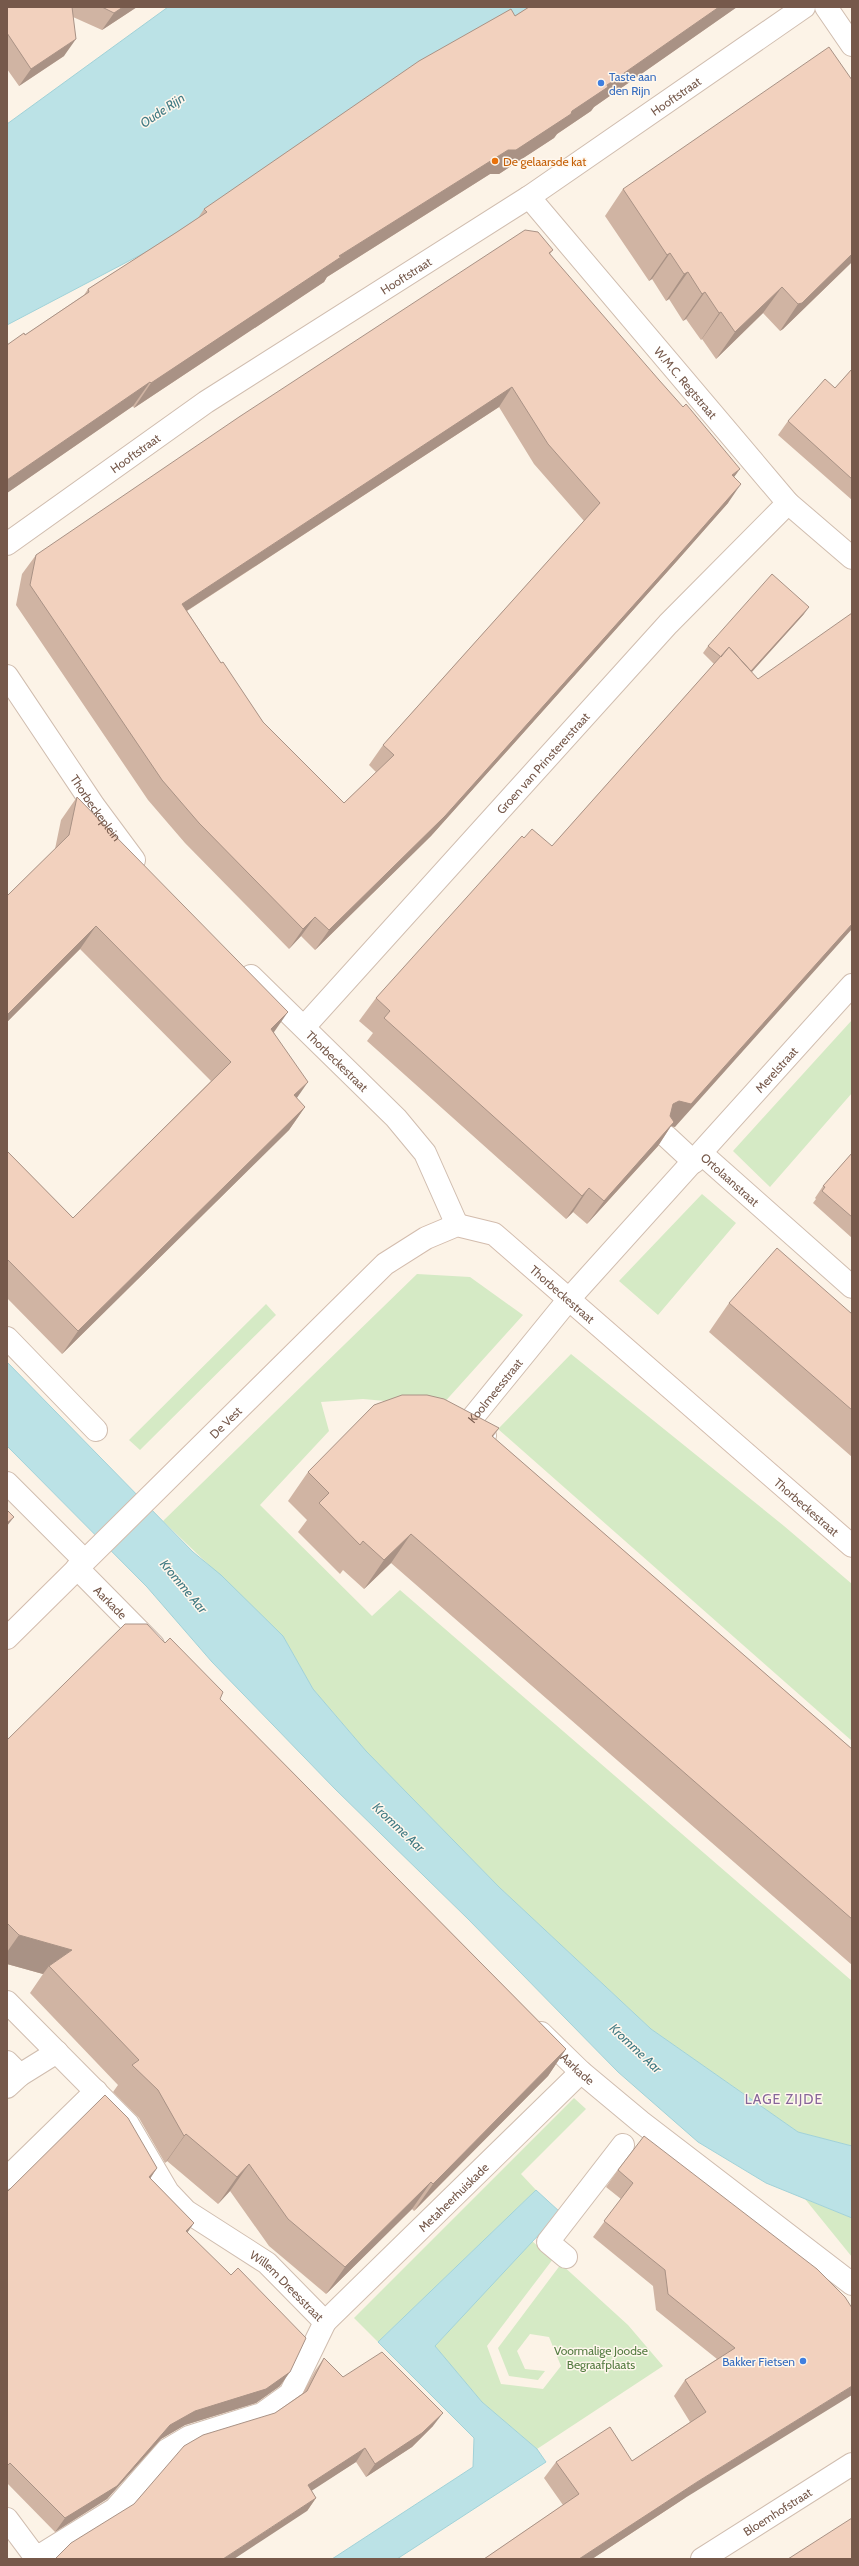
<svg xmlns="http://www.w3.org/2000/svg" width="859" height="2566" viewBox="0 0 859 2566" font-family="Cabin,sans-serif">
<style>
.green{fill:#d5eac5}
.water{fill:#bbe2e6;stroke:#a1d2d8}
.lines{fill:none;stroke-linecap:round;stroke-linejoin:round}
.lane-casing{stroke:#d0bdaf;stroke-width:24}
.street-casing{stroke:#d0bdaf;stroke-width:24}
.secondary-casing{stroke:#d3bcad;stroke-width:24}
.lane{stroke:#fff;stroke-width:22}
.street{stroke:#fff;stroke-width:22}
.secondary{stroke:#fff;stroke-width:22}
.wall{fill:#d0b4a3;fill-rule:evenodd}
.shaded-wall{fill:#a99285}
.building{fill:#f2d1be;stroke:#a99285;fill-rule:evenodd}
.shop-dot{fill:#3f7fe0;stroke:#fff7ed;stroke-width:1.5}
.food-dot{fill:#e8710a;stroke:#fff7ed;stroke-width:1.5}
.labels{text-anchor:middle;dominant-baseline:central;stroke-width:3;stroke-linejoin:round;paint-order:stroke}
.shop-label{font-size:12px;fill:#366cbe;stroke:#fff7ed;text-anchor:start}
.street-label{font-size:12px;fill:#76594b;stroke:#fff7ed}
.food-label{font-size:12px;fill:#c56008;stroke:#fff7ed;text-anchor:start}
.park-label{font-size:12px;fill:#557c42;stroke:#fff7ed}
.water-label{font-size:13px;font-style:italic;fill:#417a83;stroke:#fff7ed}
.quarter-label{font-size:14px;letter-spacing:1px;fill:#86669a;stroke:#fff7ed}
</style>
<rect width="100%" height="100%" fill="#fcf3e7"/>
<path class="green" d="M 852,1020 L 852,1093 L 770,1187 L 733,1151 Z
M 702,1194 L 736,1223 L 658,1315 L 619,1281 Z
M 417,1274 L 470,1277 L 523,1315 L 441,1406 L 363,1399 L 321,1402 L 329,1431 L 260,1505 L 372,1616 L 400,1590 L 852,1981 L 852,2146 L 798,2132 L 651,2029 L 499,1887 L 366,1751 L 313,1689 L 283,1636 L 163,1521 Z
M 266,1304 L 276,1315 L 140,1450 L 129,1440 Z
M 571,1354 L 784,1526 L 852,1584 L 852,1741 L 498,1429 Z
M 574,2098 L 586,2109 L 521,2174 L 536,2190 L 378,2342 L 354,2318 Z
M 805,2199 L 852,2218 L 852,2257 Z
M 532,2241 L 553,2259 L 487,2346 L 501,2384 L 543,2389 L 561,2366 L 549,2337 L 530,2334 L 517,2351 L 525,2369 L 545,2371 L 538,2380 L 509,2376 L 498,2348 L 561,2264 L 628,2325 L 663,2366 L 537,2449 L 482,2402 L 435,2346 Z"/>
<path class="water" d="M 168,7 L 538,7 L 186,231 L 7,325 L 7,124 Z
M 7,1362 L 193,1552 L 221,1575 L 283,1636 L 313,1689 L 366,1751 L 499,1887 L 651,2029 L 798,2132 L 852,2146 L 852,2218 L 766,2183 L 698,2142 L 618,2072 L 468,1919 L 335,1789 L 212,1662 L 147,1587 L 7,1446 Z
M 536,2190 L 560,2212 L 435,2346 L 482,2402 L 537,2449 L 546,2462 L 397,2559 L 332,2559 L 473,2467 L 474,2438 L 378,2342 Z"/>
<g class="lines">
<defs>
<path id="lane" d="M 666,1136 L 694,1162"/>
<g id="street">
<path d="M 826,7 L 852,45"/>
<path id="s1" d="M 529,197 L 788,503 L 852,558"/>
<path id="s2" d="M 7,544 L 206,402 L 529,197 L 804,7"/>
<path id="s3" d="M 7,676 L 94,806 L 134,860"/>
<path id="s4" d="M 251,976 L 396,1118 L 425,1153 L 457,1225"/>
<path id="s5" d="M 304,1027 L 668,624 L 788,503"/>
<path id="s6" d="M 702,1154 L 852,1287"/>
<path d="M 7,1338 L 96,1430"/>
<path id="s7" d="M 485,1436 L 469,1422 L 569,1299 L 852,985"/>
<path d="M 7,1483 L 84,1560"/>
<path id="s8" d="M 77,1568 L 153,1645"/>
<path id="s9" d="M 7,2002 L 128,2124 L 168,2192 L 186,2211 L 267,2263 L 325,2322 L 290,2394 L 262,2414 L 189,2437 L 167,2450 L 115,2509 L 36,2558 L 7,2519"/>
<path id="s10" d="M 541,2033 L 581,2072 L 641,2122 L 852,2284"/>
<path d="M 7,2062 L 20,2075"/>
<path d="M 7,2087 L 20,2075 L 57,2052"/>
<path d="M 7,2178 L 96,2091"/>
<path d="M 566,2257 L 548,2242 L 623,2145"/>
<path id="s11" d="M 325,2322 L 581,2072"/>
<path id="s12" d="M 702,2559 L 852,2464"/>
</g>
<g id="secondary">
<path id="s13" d="M 7,1638 L 385,1264 L 426,1238 L 457,1225 L 494,1234 L 852,1546"/>
</g>
</defs>
<use href="#lane" class="lane-casing"/>
<use href="#street" class="street-casing"/>
<use href="#secondary" class="secondary-casing"/>
<use href="#lane" class="lane"/>
<use href="#street" class="street"/>
<use href="#secondary" class="secondary"/>
</g>
<path class="wall" d="M 7,7 L 137,7 L 102,30 L 73,17 L 64,56 L 19,86 L 7,69 Z
M 529,7 L 737,7 L 594,107 L 591,111 L 557,134 L 554,138 L 499,174 L 490,174 L 327,277 L 324,282 L 134,408 L 133,406 L 7,493 L 7,345 L 25,335 L 84,295 L 88,289 L 177,232 L 198,218 L 204,209 Z
M 852,80 L 852,262 L 783,329 L 780,331 L 763,313 L 716,359 L 702,339 L 701,340 L 686,319 L 683,321 L 669,299 L 666,301 L 652,279 L 649,281 L 605,216 L 623,189 Z
M 553,250 L 550,254 L 734,477 L 728,503 L 676,562 L 431,836 L 315,950 L 301,936 L 289,949 L 185,843 L 148,800 L 16,605 L 22,574 L 36,555 ZM 499,407 L 534,464 L 584,521 L 383,745 L 369,765 L 376,772 L 344,803 L 263,722 L 221,663 L 187,611 Z
M 852,369 L 852,500 L 778,435 L 788,421 L 835,388 Z
M 804,614 L 752,672 L 675,1127 L 671,1126 L 658,1146 L 587,1224 L 573,1212 L 566,1219 L 367,1041 L 373,1033 L 359,1021 L 376,998 L 524,838 L 552,846 L 714,664 L 703,653 L 708,646 Z
M 77,797 L 274,1032 L 296,1098 L 305,1107 L 289,1130 L 62,1354 L 7,1298 L 7,1151 L 73,1218 L 211,1081 L 80,949 L 7,1022 L 7,896 L 55,849 L 61,820 Z
M 852,1153 L 852,1238 L 813,1203 L 816,1199 L 815,1198 L 823,1186 Z
M 729,1303 L 852,1314 L 852,1457 L 709,1332 Z
M 499,1428 L 493,1437 L 852,1749 L 852,1965 L 391,1563 L 364,1589 L 343,1570 L 340,1574 L 298,1532 L 307,1520 L 288,1501 L 308,1472 Z
M 220,1699 L 566,2049 L 548,2076 L 424,2201 L 414,2211 L 412,2209 L 326,2294 L 269,2246 L 230,2191 L 218,2204 L 167,2161 L 165,2163 L 139,2118 L 113,2092 L 118,2085 L 30,1993 L 43,1974 L 7,1964 L 7,1740 Z
M 157,2168 L 150,2178 L 194,2223 L 187,2233 L 280,2386 L 256,2403 L 185,2425 L 161,2439 L 107,2499 L 55,2532 L 7,2483 L 7,2192 Z
M 618,2170 L 817,2269 L 685,2498 L 592,2559 L 484,2559 L 563,2505 L 544,2478 L 556,2462 L 632,2461 L 690,2422 L 674,2396 L 685,2380 L 717,2359 L 656,2310 L 653,2286 L 593,2237 L 621,2199 L 606,2187 Z
M 324,2358 L 343,2377 L 433,2426 L 412,2447 L 366,2477 L 356,2462 L 311,2490 L 316,2498 L 307,2511 L 134,2504 L 275,2413 L 303,2393 L 315,2371 Z"/>
<path class="shaded-wall" d="M 123,7 L 137,7 L 102,30 L 114,13 Z
M 719,7 L 737,7 L 594,107 L 591,111 L 557,134 L 554,138 L 499,174 L 490,174 L 327,277 L 324,282 L 134,408 L 151,383 L 339,256 L 508,150 L 572,111 L 607,85 Z
M 76,39 L 64,56 L 19,86 L 31,69 Z
M 670,253 L 652,279 L 649,281 L 667,255 Z
M 852,254 L 852,262 L 783,329 L 780,331 L 798,304 Z
M 688,272 L 669,299 L 666,301 L 684,274 Z
M 782,287 L 763,313 L 716,359 L 735,332 Z
M 705,292 L 686,319 L 683,321 L 702,294 Z
M 721,312 L 702,339 L 701,340 L 719,313 Z
M 150,382 L 133,406 L 7,493 L 7,480 Z
M 512,387 L 499,407 L 168,623 L 182,604 Z
M 740,469 L 726,488 L 732,475 Z
M 741,484 L 728,503 L 676,562 L 431,836 L 315,950 L 329,930 Z
M 809,607 L 804,614 L 739,686 L 744,678 Z
M 315,917 L 301,936 L 289,949 L 303,929 Z
M 852,924 L 852,929 L 675,1127 L 671,1126 L 658,1146 L 587,1224 L 604,1201 L 663,1124 L 673,1104 Z
M 96,926 L 80,949 L 7,1022 L 7,1015 Z
M 288,1012 L 272,1035 L 271,1029 Z
M 308,1082 L 292,1105 L 294,1095 Z
M 305,1107 L 289,1130 L 62,1354 L 78,1331 Z
M 589,1188 L 573,1212 L 566,1219 L 582,1196 Z
M 14,1517 L 7,1526 L 7,1523 Z
M 411,1534 L 391,1563 L 364,1589 L 384,1560 Z
M 19,1935 L 72,1950 L 49,1966 L 43,1974 L 7,1964 L 7,1952 Z
M 566,2049 L 548,2076 L 414,2211 L 433,2184 Z
M 186,2134 L 167,2161 L 165,2163 L 184,2136 Z
M 249,2164 L 230,2191 L 218,2204 L 237,2177 Z
M 157,2168 L 148,2182 L 149,2177 Z
M 431,2182 L 412,2209 L 326,2294 L 345,2267 Z
M 194,2223 L 184,2237 L 186,2231 Z
M 290,2372 L 280,2386 L 256,2403 L 185,2425 L 161,2439 L 107,2499 L 55,2532 L 65,2518 L 170,2425 L 195,2411 Z
M 852,2386 L 852,2395 L 685,2498 L 592,2559 L 579,2559 L 697,2482 Z
M 443,2413 L 433,2426 L 412,2447 L 366,2477 L 375,2464 Z
M 365,2448 L 356,2462 L 299,2499 L 308,2485 Z
M 316,2498 L 307,2511 L 234,2559 L 223,2559 Z"/>
<path class="building" d="M 7,7 L 72,7 L 76,39 L 31,69 L 7,33 Z
M 102,7 L 123,7 L 114,13 Z
M 529,7 L 719,7 L 607,85 L 608,87 L 572,111 L 571,114 L 516,150 L 508,150 L 339,256 L 341,257 L 151,383 L 150,382 L 7,480 L 7,345 L 24,333 L 25,335 L 89,292 L 88,289 L 177,232 L 207,212 L 204,209 L 419,61 L 511,9 L 515,16 Z
M 829,47 L 852,80 L 852,254 L 802,303 L 798,304 L 782,287 L 735,332 L 721,312 L 719,313 L 705,292 L 702,294 L 688,272 L 684,274 L 670,253 L 667,255 L 623,189 Z
M 525,230 L 538,232 L 553,250 L 549,253 L 659,380 L 683,407 L 686,404 L 740,469 L 732,475 L 741,484 L 690,542 L 445,816 L 329,930 L 315,917 L 303,929 L 199,823 L 162,780 L 30,585 L 36,555 L 239,417 ZM 512,387 L 548,444 L 600,503 L 383,745 L 394,755 L 344,803 L 263,722 L 223,662 L 221,663 L 182,604 Z
M 852,369 L 852,479 L 788,421 L 825,379 L 835,388 Z
M 772,574 L 809,607 L 751,671 L 729,647 L 721,657 L 708,646 Z
M 852,613 L 852,924 L 691,1104 L 679,1101 L 673,1104 L 670,1116 L 674,1122 L 604,1201 L 589,1188 L 582,1196 L 384,1018 L 390,1011 L 376,998 L 522,836 L 524,838 L 532,829 L 552,846 L 729,647 L 758,679 Z
M 77,797 L 288,1012 L 271,1029 L 308,1082 L 294,1095 L 305,1107 L 78,1331 L 7,1259 L 7,1151 L 73,1218 L 231,1062 L 96,926 L 7,1015 L 7,896 L 69,835 Z
M 852,1153 L 852,1217 L 822,1191 L 825,1187 L 823,1186 Z
M 777,1248 L 852,1314 L 852,1410 L 729,1303 Z
M 402,1395 L 427,1395 L 444,1399 L 499,1428 L 492,1436 L 852,1749 L 852,1919 L 411,1534 L 384,1560 L 363,1541 L 360,1545 L 319,1503 L 329,1493 L 308,1472 L 374,1405 Z
M 7,1510 L 14,1517 L 7,1523 Z
M 125,1624 L 147,1624 L 165,1643 L 170,1638 L 223,1692 L 220,1699 L 566,2049 L 443,2174 L 433,2184 L 431,2182 L 345,2267 L 288,2219 L 249,2164 L 237,2177 L 186,2134 L 184,2136 L 158,2090 L 132,2065 L 139,2060 L 49,1966 L 72,1950 L 19,1935 L 7,1923 L 7,1740 Z
M 105,2095 L 128,2118 L 157,2168 L 149,2177 L 194,2223 L 186,2231 L 231,2275 L 238,2268 L 306,2338 L 290,2372 L 266,2389 L 195,2411 L 170,2425 L 117,2486 L 65,2518 L 10,2463 L 7,2466 L 7,2192 Z
M 644,2136 L 817,2269 L 845,2297 L 852,2308 L 852,2386 L 697,2482 L 579,2559 L 484,2559 L 579,2494 L 556,2462 L 610,2427 L 632,2461 L 706,2412 L 685,2380 L 735,2348 L 668,2294 L 665,2270 L 604,2221 L 633,2183 L 618,2170 Z
M 382,2352 L 443,2413 L 422,2433 L 375,2464 L 365,2448 L 308,2485 L 316,2498 L 223,2559 L 55,2559 L 71,2543 L 134,2504 L 184,2446 L 203,2435 L 275,2413 L 307,2391 L 324,2358 L 343,2377 Z
M 852,2518 L 852,2559 L 788,2559 Z"/>
<g class="shop-dot">
<circle cx="601" cy="83" r="4"/>
<circle cx="803" cy="2361" r="4"/>
</g>
<circle class="food-dot" cx="495" cy="161" r="4"/>
<g class="labels">
<g class="shop-label">
<text x="609" y="76">Taste aan<tspan x="609" dy="14">den Rijn</tspan></text>
<text x="795" y="2361" text-anchor="end">Bakker Fietsen</text>
</g>
<g class="street-label">
<text stroke="none"><textPath href="#s2" startOffset="805">Hooftstraat</textPath></text>
<text stroke="none"><textPath href="#s2" startOffset="481">Hooftstraat</textPath></text>
<text stroke="none"><textPath href="#s1" startOffset="243">W.M.C. Regtstraat</textPath></text>
<text stroke="none"><textPath href="#s2" startOffset="157">Hooftstraat</textPath></text>
<text stroke="none"><textPath href="#s5" startOffset="356">Groen van Prinstererstraat</textPath></text>
<text stroke="none"><textPath href="#s3" startOffset="159">Thorbeckeplein</textPath></text>
<text stroke="none"><textPath href="#s4" startOffset="121">Thorbeckestraat</textPath></text>
<text stroke="none"><textPath href="#s7" startOffset="489">Merelstraat</textPath></text>
<text stroke="none"><textPath href="#s6" startOffset="38">Ortolaanstraat</textPath></text>
<text stroke="none"><textPath href="#s13" startOffset="743">Thorbeckestraat</textPath></text>
<text stroke="none"><textPath href="#s7" startOffset="62">Koolmeesstraat</textPath></text>
<text stroke="none"><textPath href="#s13" startOffset="307">De Vest</textPath></text>
<text stroke="none"><textPath href="#s13" startOffset="1067">Thorbeckestraat</textPath></text>
<text stroke="none"><textPath href="#s8" startOffset="48">Aarkade</textPath></text>
<text stroke="none"><textPath href="#s10" startOffset="51">Aarkade</textPath></text>
<text stroke="none"><textPath href="#s11" startOffset="179">Metaheerhuiskade</textPath></text>
<text stroke="none"><textPath href="#s9" startOffset="403">Willem Dreesstraat</textPath></text>
<text stroke="none"><textPath href="#s12" startOffset="89">Bloemhofstraat</textPath></text>
</g>
<g class="food-label">
<text x="503" y="161">De gelaarsde kat</text>
</g>
<g class="park-label">
<text x="601" y="2350">Voormalige Joodse<tspan x="601" dy="14">Begraafplaats</tspan></text>
</g>
<g class="water-label">
<text transform="translate(162 110) rotate(-34)">Oude Rijn</text>
<text transform="translate(184 1586) rotate(50)">Kromme Aar</text>
<text transform="translate(399 1827) rotate(43)">Kromme Aar</text>
<text transform="translate(636 2048) rotate(43)">Kromme Aar</text>
</g>
<g class="quarter-label">
<text x="784" y="2099">LAGE ZIJDE</text>
</g>
</g>
<rect width="859" height="2566" fill="none" stroke="#76594b" stroke-width="16"/>
</svg>
